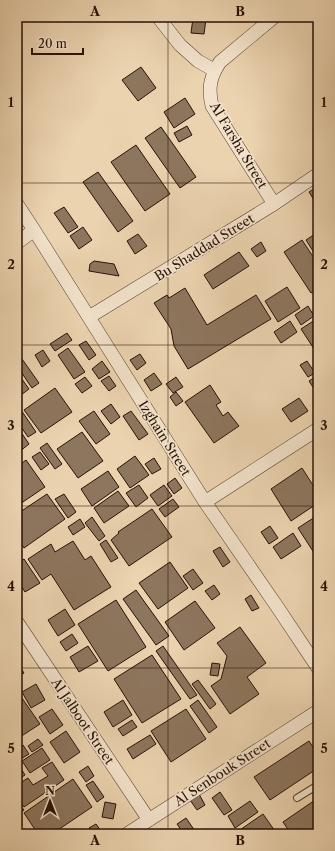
<svg xmlns="http://www.w3.org/2000/svg" width="335" height="851" viewBox="0 0 335 851" font-family="'Libre Caslon Text',serif">
<style>
.building{fill:#8d765e;stroke:#281106}
.lines{fill:none;stroke-linecap:round;stroke-linejoin:round}
.lane-casing{stroke:#594230;stroke-width:8}
.street-casing{stroke:#594230;stroke-width:14}
.lane{stroke:#f2e2cb;stroke-width:6}
.street{stroke:#f2e2cb;stroke-width:13}
.grid{fill:none;stroke:#281106;stroke-width:1;stroke-opacity:0.55}
.labels{text-anchor:middle;dominant-baseline:central;stroke-width:3.5;stroke-linejoin:round;paint-order:stroke}
.street-label{font-size:13px;fill:#281106;stroke:#f2e2cb}
.neatline{fill:none;stroke:#281106;stroke-width:1.5}
.grid-label{font-size:13px;text-anchor:middle;font-weight:bold;fill:#281106}
</style>
<rect width="100%" height="100%" fill="#ebd3af"/>
<filter id="stains"><feTurbulence type="fractalNoise" baseFrequency=".005" numOctaves="4"/><feColorMatrix values="0 0 0 0 .2 0 0 0 0 .09 0 0 0 0 .02 0 0 0 .5 -.17"/></filter>
<radialGradient id="worn" r=".72"><stop offset=".6" stop-color="#630" stop-opacity="0"/><stop offset="1" stop-color="#630" stop-opacity=".3"/></radialGradient>
<path class="building" d="M 193,18 L 206,19 L 204,34 L 191,33 Z
M 141,67 L 156,88 L 138,101 L 122,80 Z
M 185,98 L 195,114 L 174,128 L 164,112 Z
M 187,126 L 192,135 L 179,142 L 174,133 Z
M 161,127 L 196,177 L 180,188 L 145,138 Z
M 136,145 L 170,194 L 145,211 L 111,162 Z
M 98,172 L 133,221 L 118,232 L 83,182 Z
M 318,186 L 318,197 L 314,200 L 309,192 Z
M 64,207 L 78,227 L 68,233 L 54,213 Z
M 83,227 L 92,240 L 79,249 L 70,236 Z
M 318,232 L 318,259 L 306,240 Z
M 138,234 L 147,246 L 135,254 L 127,241 Z
M 302,240 L 318,264 L 318,288 L 311,293 L 284,252 Z
M 261,242 L 266,251 L 257,257 L 251,249 Z
M 239,252 L 249,266 L 213,289 L 204,275 Z
M 94,261 L 114,264 L 119,276 L 89,271 L 90,264 Z
M 287,287 L 300,308 L 278,322 L 265,301 Z
M 185,288 L 207,325 L 256,295 L 271,319 L 188,369 L 174,346 L 171,329 L 154,303 L 167,295 L 169,298 Z
M 308,306 L 314,316 L 301,325 L 295,315 Z
M 318,318 L 318,355 L 301,329 Z
M 290,321 L 297,332 L 281,343 L 274,332 Z
M 67,333 L 72,340 L 55,351 L 50,344 Z
M 86,341 L 96,355 L 89,360 L 79,345 Z
M 68,348 L 85,372 L 74,379 L 58,355 Z
M 43,350 L 50,361 L 42,367 L 35,355 Z
M 140,354 L 146,363 L 137,370 L 130,360 Z
M 22,359 L 39,383 L 32,388 L 17,366 L 17,363 Z
M 102,361 L 110,372 L 99,379 L 92,369 Z
M 307,361 L 315,373 L 308,377 L 300,365 Z
M 17,372 L 29,389 L 17,398 Z
M 154,373 L 162,384 L 151,391 L 144,380 Z
M 318,375 L 318,395 L 309,381 Z
M 109,376 L 116,386 L 109,391 L 101,381 Z
M 85,377 L 92,386 L 82,393 L 75,384 Z
M 176,377 L 183,387 L 173,393 L 166,384 Z
M 210,385 L 221,402 L 216,405 L 223,416 L 228,412 L 239,426 L 214,443 L 185,402 Z
M 55,388 L 72,412 L 41,433 L 24,410 Z
M 176,392 L 183,401 L 176,406 L 170,397 Z
M 299,398 L 308,411 L 291,422 L 282,409 Z
M 111,404 L 120,417 L 111,424 L 101,411 Z
M 21,410 L 36,432 L 28,437 L 17,421 L 17,412 Z
M 94,411 L 110,434 L 96,444 L 79,421 Z
M 131,411 L 148,434 L 139,440 L 123,416 Z
M 17,426 L 29,444 L 19,452 L 17,449 Z
M 82,432 L 103,461 L 78,478 L 57,449 Z
M 47,443 L 62,464 L 55,469 L 40,448 Z
M 40,452 L 49,464 L 41,470 L 32,457 Z
M 135,456 L 149,475 L 130,488 L 117,469 Z
M 154,458 L 161,469 L 152,474 L 145,464 Z
M 26,460 L 45,487 L 17,506 L 17,467 Z
M 302,468 L 318,493 L 318,503 L 291,521 L 271,489 Z
M 108,471 L 119,487 L 92,506 L 81,489 Z
M 175,478 L 182,488 L 174,494 L 167,484 Z
M 139,485 L 148,498 L 136,507 L 126,493 Z
M 164,485 L 172,496 L 158,506 L 150,495 Z
M 118,491 L 129,506 L 104,523 L 94,508 Z
M 47,494 L 65,519 L 24,548 L 17,538 L 17,514 Z
M 64,494 L 76,512 L 68,518 L 55,499 Z
M 173,499 L 179,507 L 165,517 L 159,509 Z
M 152,509 L 172,537 L 129,566 L 111,540 L 119,533 L 118,532 Z
M 318,515 L 318,559 L 298,528 Z
M 92,517 L 105,536 L 99,541 L 85,523 Z
M 80,519 L 85,527 L 73,535 L 68,527 Z
M 270,526 L 278,538 L 269,544 L 261,532 Z
M 293,533 L 301,546 L 281,559 L 273,547 Z
M 106,540 L 118,558 L 111,562 L 100,544 Z
M 73,541 L 85,560 L 91,556 L 111,587 L 74,610 L 51,574 L 42,580 L 28,559 L 51,544 L 55,552 Z
M 220,547 L 230,562 L 223,567 L 213,551 Z
M 24,559 L 40,583 L 25,592 L 17,579 L 17,564 Z
M 170,562 L 188,588 L 158,609 L 139,583 Z
M 193,569 L 203,583 L 193,590 L 183,576 Z
M 214,585 L 220,594 L 212,600 L 205,591 Z
M 136,590 L 169,636 L 156,645 L 123,599 Z
M 251,595 L 259,608 L 252,611 L 245,599 Z
M 116,600 L 146,647 L 108,671 L 78,624 Z
M 195,601 L 215,628 L 184,650 L 165,622 Z
M 65,609 L 75,625 L 58,636 L 48,620 Z
M 240,627 L 266,663 L 247,677 L 259,694 L 230,714 L 211,686 L 221,679 L 227,656 L 217,643 Z
M 72,634 L 78,643 L 66,651 L 60,642 Z
M 88,646 L 98,661 L 79,672 L 70,657 Z
M 163,646 L 197,695 L 190,699 L 156,651 Z
M 152,655 L 181,699 L 142,723 L 114,679 Z
M 17,662 L 24,673 L 17,677 Z
M 212,663 L 220,664 L 218,676 L 210,675 Z
M 198,680 L 216,704 L 210,709 L 192,684 Z
M 36,684 L 45,700 L 31,708 L 22,692 Z
M 17,691 L 40,724 L 17,739 Z
M 123,700 L 132,715 L 113,727 L 104,712 Z
M 198,700 L 217,727 L 209,733 L 190,706 Z
M 52,709 L 63,725 L 50,734 L 39,717 Z
M 186,709 L 206,739 L 171,762 L 151,731 Z
M 132,720 L 137,727 L 123,736 L 118,729 Z
M 66,731 L 80,752 L 64,763 L 50,742 Z
M 150,735 L 156,744 L 133,759 L 127,749 Z
M 38,739 L 43,745 L 32,752 L 28,746 Z
M 309,741 L 318,755 L 318,768 L 270,800 L 254,777 Z
M 23,745 L 29,754 L 19,760 L 17,757 L 17,749 Z
M 42,748 L 50,760 L 30,773 L 22,761 Z
M 17,762 L 25,775 L 17,780 Z
M 52,762 L 64,780 L 24,807 L 17,797 L 17,785 L 28,778 L 33,785 L 48,776 L 42,768 Z
M 88,766 L 94,776 L 86,782 L 79,772 Z
M 73,779 L 92,807 L 52,834 L 38,834 L 24,813 Z
M 93,781 L 104,797 L 97,802 L 86,785 Z
M 220,792 L 232,810 L 224,815 L 212,798 Z
M 199,794 L 205,805 L 197,810 L 190,800 Z
M 318,798 L 318,834 L 291,834 L 283,822 Z
M 17,801 L 24,810 L 17,815 Z
M 250,801 L 258,812 L 235,828 L 228,816 Z
M 105,802 L 116,804 L 113,819 L 102,817 Z
M 263,814 L 277,834 L 238,834 L 237,832 Z
M 186,818 L 195,831 L 191,834 L 184,834 L 177,824 Z
M 96,824 L 101,831 L 97,834 L 94,834 L 89,828 Z"/>
<g class="lines">
<defs>
<path id="lane" d="M 297,798 L 318,785"/>
<path id="street" d="M 158,17 L 180,45 L 198,61 L 214,70
M 274,17 L 220,62 C 210,77 208,88 212,106 L 274,204
M 17,204 L 34,230 L 205,502 L 278,608 L 318,668
M 17,243 L 34,230
M 89,317 L 274,204 L 318,174
M 205,502 L 318,429
M 17,622 L 149,820
M 127,834 L 318,711"/>
</defs>
<use href="#lane" class="lane-casing"/>
<use href="#street" class="street-casing"/>
<use href="#lane" class="lane"/>
<use href="#street" class="street"/>
</g>
<path class="grid" d="M 168,17 L 168,834M 17,183 L 318,183M 17,345 L 318,345M 17,506 L 318,506M 17,668 L 318,668"/>
<g class="labels">
<g class="street-label">
<text transform="translate(239 145) rotate(59)">Al Farsha Street</text>
<text transform="translate(204 247) rotate(-32)">Bu Shaddad Street</text>
<text transform="translate(165 438) rotate(58)">Izghain Street</text>
<text transform="translate(83 721) rotate(56)">Al Jalboot Street</text>
<text transform="translate(222 772) rotate(-33)">Al Senbouk Street</text>
</g>
</g>
<rect width="335" height="851" fill="none" stroke="#ebd3af" stroke-width="44"/>
<g transform="translate(50 801)" stroke="#f2e2cb" stroke-width="3" paint-order="stroke">
<path d="M0-3L7 15L0 10L-7 15Z" fill="#281106"/>
<text y="-6" font-size="11" font-weight="bold" text-anchor="middle" fill="#281106">N</text>
</g>
<path d="M32 48v6h51v-6" fill="none" stroke="#281106" stroke-width="2"/>
<text x="38" y="48" font-size="12" fill="#281106" stroke="#f2e2cb" stroke-width="3" paint-order="stroke">20 m</text>
<rect x="22" y="22" width="291" height="807" class="neatline"/>
<g class="grid-label">
<text x="95" y="16">A</text>
<text x="240" y="16">B</text>
<text x="11" y="107">1</text>
<text x="324" y="107">1</text>
<text x="11" y="269">2</text>
<text x="324" y="269">2</text>
<text x="11" y="430">3</text>
<text x="324" y="430">3</text>
<text x="11" y="591">4</text>
<text x="324" y="591">4</text>
<text x="11" y="753">5</text>
<text x="324" y="753">5</text>
<text x="95" y="845">A</text>
<text x="240" y="845">B</text>
</g>
<rect width="100%" height="100%" filter="url(#stains)"/>
<rect width="100%" height="100%" fill="url(#worn)"/>
</svg>
